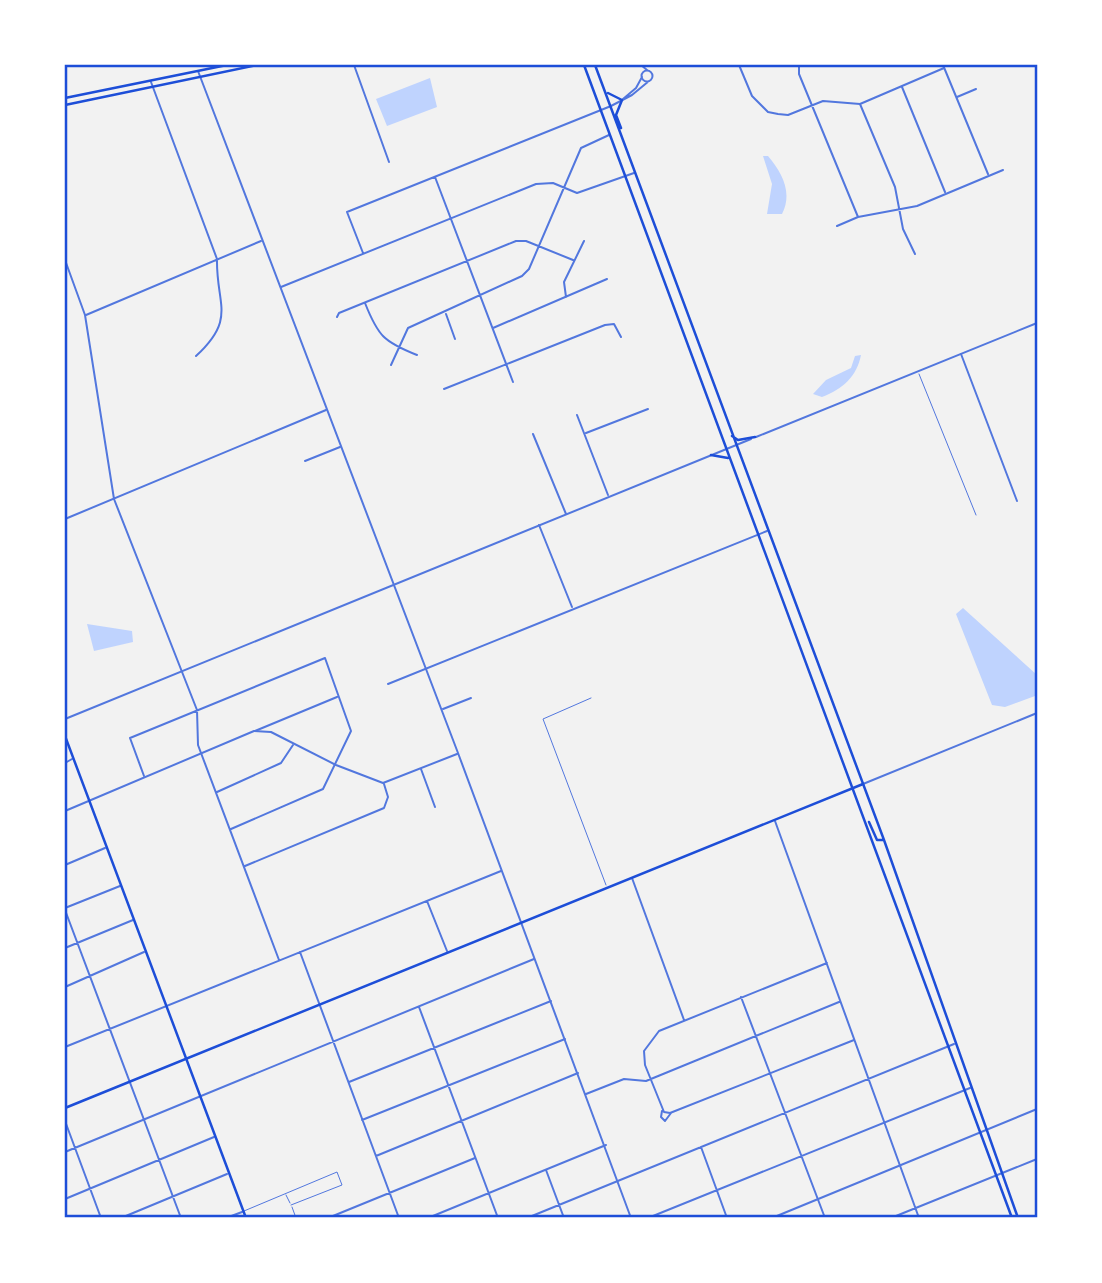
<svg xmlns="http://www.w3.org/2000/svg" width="1102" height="1283" viewBox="0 0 1102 1283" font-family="'Open Sans',sans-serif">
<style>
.water{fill:#bfd3fe}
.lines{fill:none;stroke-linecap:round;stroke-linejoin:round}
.service{stroke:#5277de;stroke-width:1}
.minor{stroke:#5277de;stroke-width:2}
.tertiary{stroke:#5277de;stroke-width:2}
.secondary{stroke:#1d4ed8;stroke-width:2.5}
.primary{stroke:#1d4ed8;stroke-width:2.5}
.neatline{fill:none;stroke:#1d4ed8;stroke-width:2.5}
</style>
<rect width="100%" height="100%" fill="#f2f2f2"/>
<path class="water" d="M 430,78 L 437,107 L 387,126 L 376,99 Z
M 763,156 L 768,156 C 782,173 793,192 782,214 L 767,214 L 772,184 Z
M 861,355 C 857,376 843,389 822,397 L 813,394 L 826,380 L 851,368 L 855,356 Z
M 963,608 L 1037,675 L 1035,696 L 1005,707 L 992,705 L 956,614 Z
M 87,624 L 132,631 L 133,642 L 94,651 Z"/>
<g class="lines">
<path class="service" d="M 919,374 L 976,515
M 591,698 L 543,719 L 606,885
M 286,1195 L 290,1203
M 292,1207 L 296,1218
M 244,1211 L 337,1172 L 342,1185 L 291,1205"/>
<path class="minor" d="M 354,65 L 389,162
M 641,65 L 647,70
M 739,65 L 752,96 L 768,112 L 778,114 L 788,115 L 823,101 L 860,104 L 944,68
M 799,65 L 799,74 L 858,217
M 943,65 L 988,174
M641.5 76a5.5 5.5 0 1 1 11 0a5.5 5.5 0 1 1-11 0Z
M 151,82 L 217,259 C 216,305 237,318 196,356
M 902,87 L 945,192
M 957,97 L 976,89
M 623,99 L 636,88 L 642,77
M 860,104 L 895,187 L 903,229 L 915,254
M 435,177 L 513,382
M 837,226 L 858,217 L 917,206 L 1003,170
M 363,253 L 347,212 L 611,106 L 632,95 L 649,81
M 65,260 L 85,315 L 114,499 L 197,710 L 198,745 L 279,960
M 281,287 L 536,184 L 553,183 L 577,193 L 634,173
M 566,297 L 564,282 L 584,241
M 365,303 C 378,336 384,342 417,355
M 446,314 L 455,339
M 86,315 L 261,241
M 337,317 L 339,313 L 516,241 L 526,241 L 573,260
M 493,328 L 607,279
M 961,354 L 1017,501
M 391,365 L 408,328 L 522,276 L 529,269 L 581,148 L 609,135
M 444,389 L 605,325 L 614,324 L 621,337
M 577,415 L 608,495
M 586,433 L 648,409
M 533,434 L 566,514
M 305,461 L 340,447
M 65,519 L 326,410
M 539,525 L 572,607
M 388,684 L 767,531
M 443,709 L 471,698
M 255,731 L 337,697
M 65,763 L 72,759
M 421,769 L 435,807
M 144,776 L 130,738 L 325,658 L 351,731 L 323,789 L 231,829
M 217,792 L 281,763 L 293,745
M 775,821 L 919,1218
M 65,865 L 105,848
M 245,866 L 384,808 L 388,797 L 384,784
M 632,878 L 684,1020
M 427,901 L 447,951
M 65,908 L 120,886
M 65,910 L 181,1218
M 65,948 L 133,920
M 300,952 L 399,1218
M 827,963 L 659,1031 L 644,1051 L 645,1065 L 664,1112 L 670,1113 L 854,1040
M 65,987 L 144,952
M 741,997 L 825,1218
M 419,1007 L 498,1218
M 65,1047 L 501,871
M 349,1082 L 551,1001
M 586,1094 L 624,1079 L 646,1081 L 839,1002
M 662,1111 L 661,1117 L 665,1121 L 671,1113
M 362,1120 L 565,1039
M 65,1121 L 101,1218
M 701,1147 L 727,1218
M 65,1152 L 534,959
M 376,1156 L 578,1073
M 546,1170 L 564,1218
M 65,1199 L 214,1137
M 121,1218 L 227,1174
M 226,1218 L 242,1212
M 328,1218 L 475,1158
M 428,1218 L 606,1145
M 527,1218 L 954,1044
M 648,1218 L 970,1088
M 891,1218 L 1037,1159"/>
<path class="tertiary" d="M 198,71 L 458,753 L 631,1218
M 756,437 L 1037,323
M 65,719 L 751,439
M 863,784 L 1037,713
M 65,811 L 254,731 L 271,732 L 336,765 L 383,783 L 457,754
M 772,1218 L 1037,1109"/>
<path class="secondary" d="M 65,1108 L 863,784"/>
<path class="primary" d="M 584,65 L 1012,1218
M 595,65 L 884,840 L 1018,1218
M 608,93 L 622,100 L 616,115 L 621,128
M 65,98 L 227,65
M 65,105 L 257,65
M 732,436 L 738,440 L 755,437
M 711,455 L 728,458
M 65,736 L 246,1218
M 869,822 L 877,840 L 884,840"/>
</g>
<rect width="1102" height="1283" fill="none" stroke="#ffffff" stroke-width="133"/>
<rect x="66" y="66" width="970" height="1150" class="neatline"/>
</svg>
